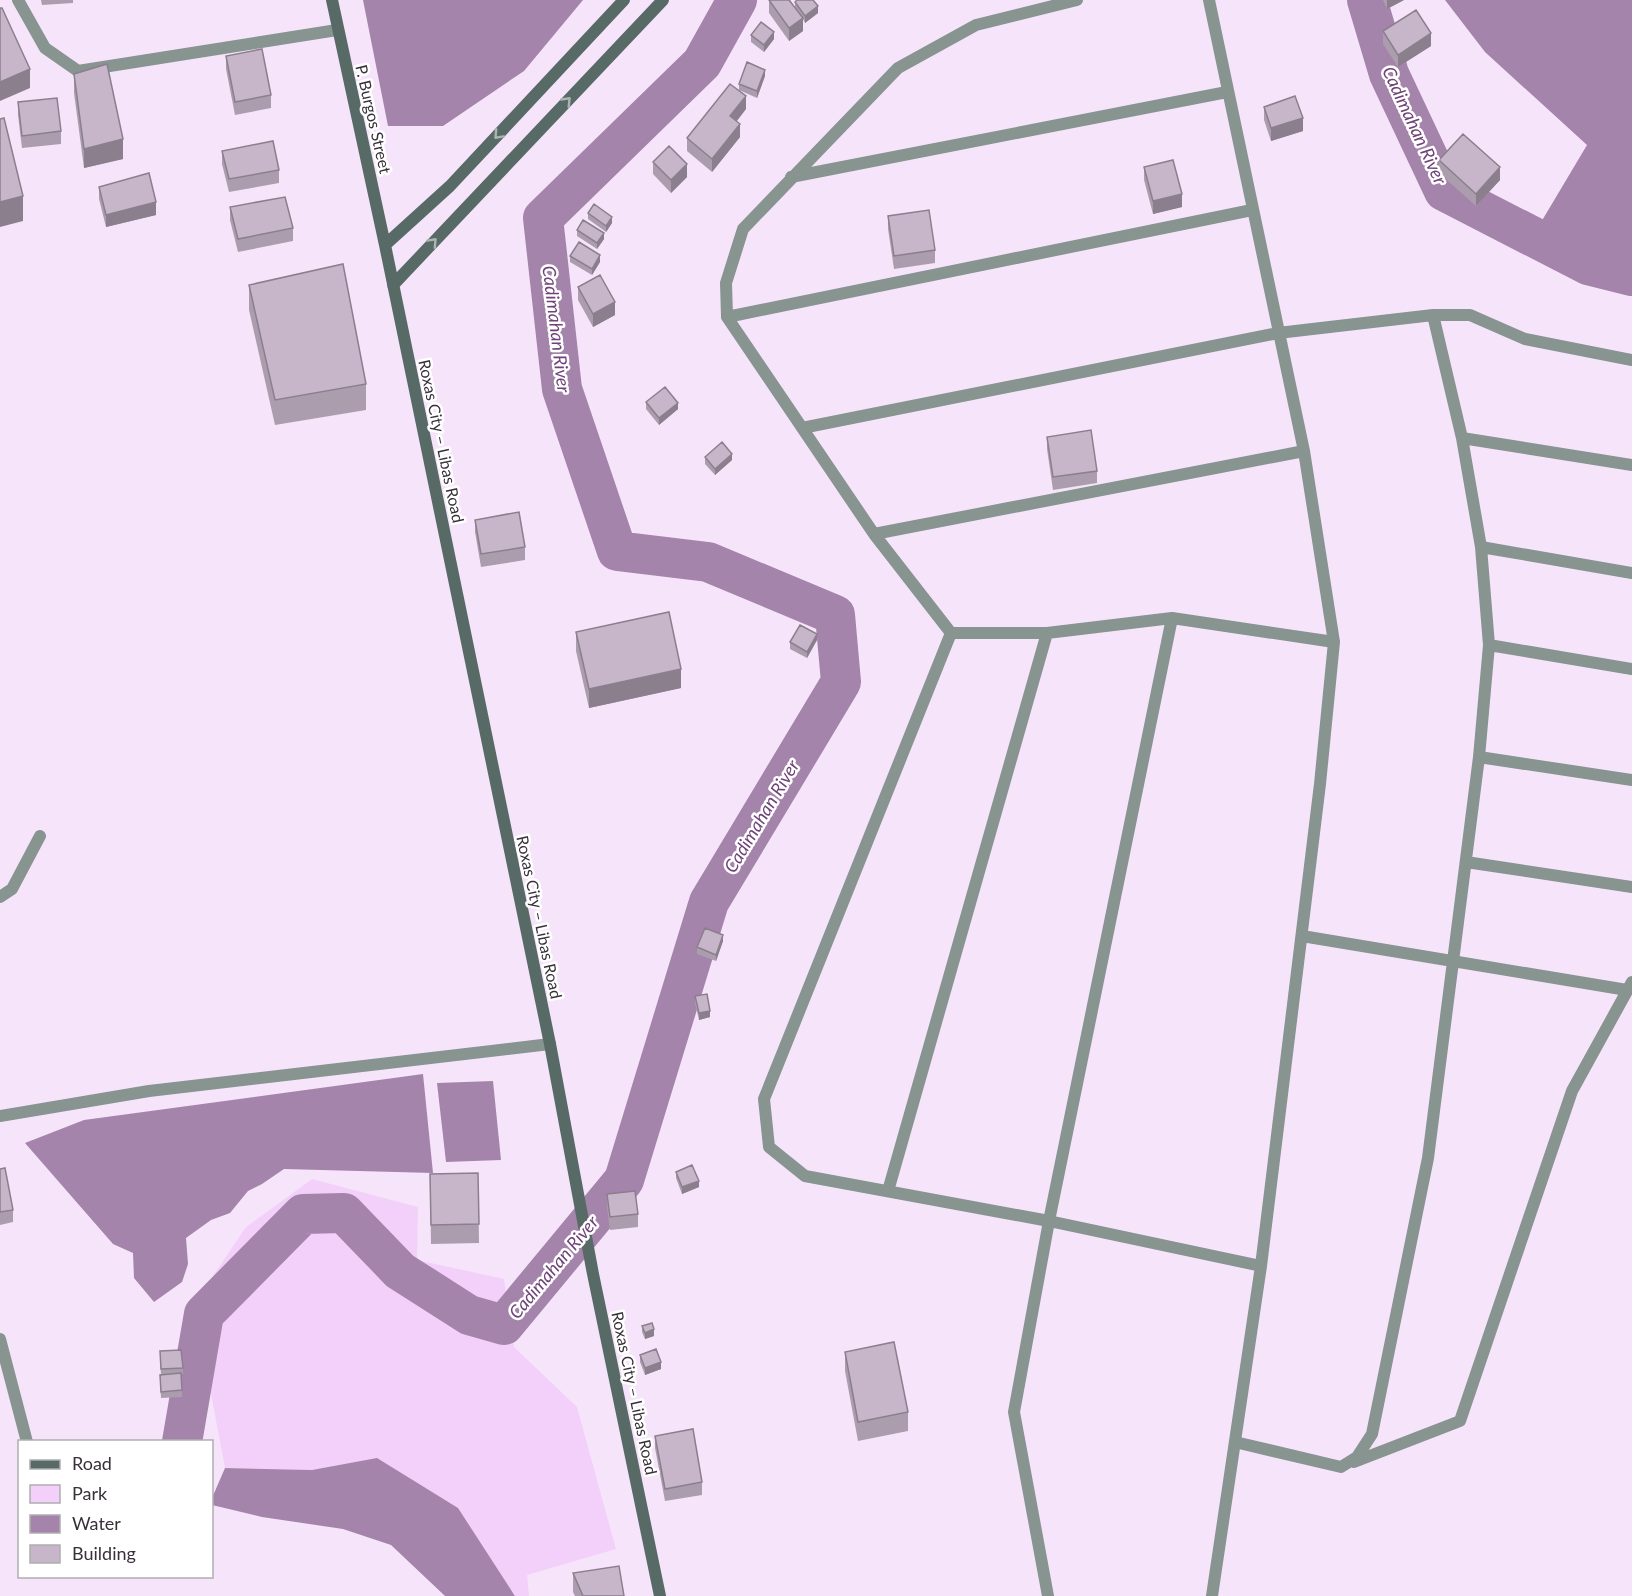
<svg xmlns="http://www.w3.org/2000/svg" width="1632" height="1596" viewBox="0 0 1632 1596" font-family="Lato,sans-serif">
<style>
.green{fill:#f3d0fa}
.water{fill:#a584ab}
.lines{fill:none;stroke-linecap:round;stroke-linejoin:round}
.river{stroke:#a584ab;stroke-width:40}
.street{stroke:#879490;stroke-width:12}
.secondary{stroke:#586a66;stroke-width:12}
.wall{fill:#ab9dae}
.shaded-wall{fill:#8b7f8d}
.building{fill:#c7b6ca;stroke:#8b7f8d;stroke-width:1.5}
.oneway{stroke:#acb4b2}
.labels{text-anchor:middle;dominant-baseline:central;stroke-width:5;stroke-linejoin:round;paint-order:stroke}
.street-label{font-size:16px;fill:#383139;stroke:#fff}
.water-label{font-size:18px;font-style:italic;fill:#6f4378;stroke:#fff}
</style>
<rect width="100%" height="100%" fill="#f6e5fa"/>
<path class="green" d="M 312,1179 L 418,1207 L 417,1260 L 504,1279 L 514,1347 L 577,1407 L 616,1549 L 527,1575 L 529,1596 L 515,1596 L 515,1594 L 377,1459 L 312,1470 L 225,1468 L 194,1304 L 246,1227 Z"/>
<path class="water" d="M 363,0 L 583,0 L 524,71 L 443,126 L 388,126 Z
M 1445,0 L 1632,0 L 1632,278 L 1580,261 L 1531,239 L 1587,145 L 1485,52 Z
M 423,1074 L 433,1173 L 284,1169 L 262,1184 L 248,1191 L 230,1213 L 211,1220 L 186,1238 L 188,1264 L 182,1282 L 154,1302 L 134,1278 L 133,1253 L 113,1244 L 25,1143 L 84,1120 Z
M 493,1081 L 501,1160 L 446,1162 L 437,1083 Z
M 377,1458 L 458,1508 L 515,1596 L 445,1596 L 391,1545 L 343,1529 L 262,1517 L 212,1505 L 212,1498 L 225,1468 L 312,1470 Z"/>
<g class="lines">
<path class="river" d="M 1367,0 L 1389,74 L 1444,191 L 1588,265 L 1632,276
M 182,1442 L 204,1314 L 303,1214 L 344,1213 L 400,1271 L 469,1315 L 504,1325 L 624,1180 L 709,902 L 841,682 L 835,615 L 708,562 L 617,551 L 562,389 L 543,218 L 702,63 L 737,0"/>
<path class="street" d="M 18,0 L 45,48 L 78,71 L 337,30
M 1077,0 L 976,25 L 898,68 L 743,229 L 726,283 L 727,317 L 874,534 L 951,633 L 1047,633 L 1172,618 L 1334,642
M 1209,0 L 1304,451 L 1334,642 L 1320,784 L 1261,1266 L 1212,1596
M 791,177 L 1227,92
M 727,317 L 1252,210
M 802,428 L 1278,333 L 1433,315 L 1470,315 L 1525,339 L 1632,360
M 1462,438 L 1632,465
M 874,534 L 1304,451
M 1481,547 L 1632,573
M 951,633 L 764,1099 L 769,1147 L 805,1176 L 1049,1221 L 1261,1266
M 1489,645 L 1632,669
M 1479,757 L 1632,780
M 1466,862 L 1632,887
M 0,897 L 12,889 L 40,836
M 1302,936 L 1627,990
M 0,1116 L 149,1091 L 550,1044
M 888,1191 L 1047,633
M 0,1339 L 27,1442
M 1235,1442 L 1341,1467 L 1357,1457 L 1372,1434 L 1428,1158 L 1479,757 L 1489,645 L 1481,547 L 1462,438 L 1433,315
M 1354,1462 L 1460,1421 L 1572,1091 L 1632,982
M 1048,1596 L 1014,1412 L 1049,1221 L 1172,618"/>
<path class="secondary" d="M 332,0 L 385,245 L 550,1044 L 593,1274 L 660,1596
M 385,245 L 450,186 L 624,0
M 393,285 L 663,0"/>
</g>
<path class="wall" d="M 41,0 L 73,0 L 73,3 L 42,5 Z
M 769,0 L 790,0 L 795,7 L 795,2 L 818,13 L 805,23 L 803,19 L 803,31 L 789,41 L 769,13 Z
M 1383,0 L 1404,0 L 1387,9 Z
M 1383,31 L 1431,46 L 1398,67 L 1383,44 Z
M 751,35 L 774,39 L 764,52 L 751,42 Z
M 226,56 L 271,95 L 271,108 L 235,115 L 226,69 Z
M 74,74 L 123,159 L 84,168 L 74,93 Z
M 765,76 L 757,98 L 739,90 L 739,84 Z
M 18,102 L 61,131 L 61,144 L 22,148 L 18,115 Z
M 1264,107 L 1303,131 L 1271,141 L 1264,120 Z
M 746,109 L 737,121 L 740,137 L 712,172 L 687,151 L 687,138 Z
M 222,151 L 279,170 L 279,183 L 229,192 L 222,164 Z
M 1439,160 L 1500,180 L 1476,206 L 1439,173 Z
M 653,162 L 687,177 L 671,193 L 653,174 Z
M 1144,167 L 1182,207 L 1153,214 L 1144,180 Z
M 99,187 L 156,215 L 106,227 L 99,199 Z
M 230,207 L 293,228 L 293,241 L 238,252 L 230,220 Z
M 588,213 L 612,223 L 606,232 L 588,219 Z
M 888,216 L 935,250 L 935,263 L 894,269 L 888,229 Z
M 577,230 L 604,239 L 597,249 L 577,236 Z
M 570,256 L 600,262 L 592,275 L 570,262 Z
M 249,285 L 366,384 L 366,410 L 275,425 L 249,310 Z
M 578,287 L 615,315 L 593,327 L 578,300 Z
M 646,402 L 678,409 L 659,425 L 646,409 Z
M 1047,437 L 1097,471 L 1097,483 L 1053,490 L 1047,449 Z
M 705,457 L 732,460 L 715,475 L 705,464 Z
M 475,520 L 525,547 L 525,560 L 481,567 L 475,532 Z
M 576,632 L 681,688 L 589,708 L 576,651 Z
M 817,640 L 807,658 L 790,649 L 790,642 Z
M 723,941 L 716,961 L 697,954 L 697,947 Z
M 695,996 L 710,1017 L 699,1020 L 695,1003 Z
M 0,1169 L 13,1210 L 13,1222 L 0,1225 Z
M 676,1172 L 699,1187 L 682,1194 L 676,1178 Z
M 478,1173 L 479,1243 L 431,1244 L 430,1174 Z
M 607,1194 L 638,1214 L 638,1227 L 610,1230 L 607,1207 Z
M 642,1326 L 654,1336 L 645,1339 L 642,1332 Z
M 845,1352 L 908,1412 L 908,1431 L 858,1441 L 845,1371 Z
M 640,1355 L 661,1369 L 645,1375 L 640,1362 Z
M 160,1358 L 183,1368 L 183,1374 L 181,1374 L 182,1397 L 161,1398 L 160,1381 L 161,1375 Z
M 655,1436 L 702,1482 L 702,1495 L 665,1501 L 655,1448 Z
M 573,1573 L 624,1596 L 575,1596 L 573,1592 Z"/>
<path class="shaded-wall" d="M 1387,0 L 1404,0 L 1387,9 Z
M 818,6 L 818,13 L 805,23 L 805,16 Z
M 803,18 L 803,31 L 789,41 L 789,28 Z
M 774,32 L 774,39 L 764,52 L 764,45 Z
M 1431,33 L 1431,46 L 1398,67 L 1398,55 Z
M 30,69 L 30,88 L 0,101 L 0,82 Z
M 765,70 L 765,76 L 757,98 L 757,91 Z
M 746,96 L 746,109 L 730,129 L 730,116 Z
M 1303,118 L 1303,131 L 1271,141 L 1271,128 Z
M 740,124 L 740,137 L 712,172 L 712,159 Z
M 123,139 L 123,159 L 84,168 L 84,149 Z
M 687,164 L 687,177 L 671,193 L 671,180 Z
M 1500,167 L 1500,180 L 1476,206 L 1476,194 Z
M 1182,194 L 1182,207 L 1153,214 L 1153,201 Z
M 23,196 L 23,221 L 0,227 L 0,202 Z
M 156,202 L 156,215 L 106,227 L 106,215 Z
M 612,217 L 612,223 L 606,232 L 606,226 Z
M 604,233 L 604,239 L 597,249 L 597,243 Z
M 600,255 L 600,262 L 592,275 L 592,269 Z
M 615,302 L 615,315 L 593,327 L 593,314 Z
M 678,403 L 678,409 L 659,425 L 659,418 Z
M 732,454 L 732,460 L 715,475 L 715,469 Z
M 817,634 L 817,640 L 807,658 L 807,652 Z
M 681,669 L 681,688 L 589,708 L 589,689 Z
M 723,935 L 723,941 L 716,961 L 716,955 Z
M 710,1011 L 710,1017 L 699,1020 L 699,1013 Z
M 699,1181 L 699,1187 L 682,1194 L 682,1187 Z
M 654,1329 L 654,1336 L 645,1339 L 645,1333 Z
M 661,1362 L 661,1369 L 645,1375 L 645,1368 Z"/>
<path class="building" d="M 769,0 L 789,0 L 803,18 L 789,28 Z
M 797,0 L 813,0 L 818,6 L 805,16 L 795,2 Z
M 0,8 L 2,8 L 30,69 L 0,82 Z
M 1416,10 L 1431,33 L 1398,55 L 1383,31 Z
M 761,22 L 774,32 L 764,45 L 751,35 Z
M 262,49 L 271,95 L 235,102 L 226,56 Z
M 747,62 L 765,70 L 757,91 L 739,84 Z
M 107,64 L 123,139 L 84,149 L 74,74 Z
M 730,84 L 746,96 L 730,116 L 740,124 L 712,159 L 687,138 Z
M 1295,96 L 1303,118 L 1271,128 L 1264,107 Z
M 57,98 L 61,131 L 22,136 L 18,102 Z
M 4,118 L 23,196 L 0,202 L 0,119 Z
M 1463,134 L 1500,167 L 1476,194 L 1439,160 Z
M 273,141 L 279,170 L 229,179 L 222,151 Z
M 669,146 L 687,164 L 671,180 L 653,162 Z
M 1173,160 L 1182,194 L 1153,201 L 1144,167 Z
M 149,173 L 156,202 L 106,215 L 99,187 Z
M 285,197 L 293,228 L 238,239 L 230,207 Z
M 594,204 L 612,217 L 606,226 L 588,213 Z
M 929,210 L 935,250 L 894,256 L 888,216 Z
M 583,220 L 604,233 L 597,243 L 577,230 Z
M 579,242 L 600,255 L 592,269 L 570,256 Z
M 343,264 L 366,384 L 275,400 L 249,285 Z
M 600,275 L 615,302 L 593,314 L 578,287 Z
M 665,387 L 678,403 L 659,418 L 646,402 Z
M 1091,430 L 1097,471 L 1053,477 L 1047,437 Z
M 722,442 L 732,454 L 715,469 L 705,457 Z
M 519,512 L 525,547 L 481,554 L 475,520 Z
M 669,612 L 681,669 L 589,689 L 576,632 Z
M 800,625 L 817,634 L 807,652 L 790,642 Z
M 705,928 L 723,935 L 716,955 L 697,947 Z
M 707,994 L 710,1011 L 699,1013 L 695,996 Z
M 692,1165 L 699,1181 L 682,1187 L 676,1172 Z
M 5,1168 L 13,1210 L 0,1212 L 0,1169 Z
M 478,1173 L 479,1224 L 431,1225 L 430,1174 Z
M 635,1191 L 638,1214 L 610,1217 L 607,1194 Z
M 652,1323 L 654,1329 L 645,1333 L 642,1326 Z
M 894,1342 L 908,1412 L 858,1422 L 845,1352 Z
M 656,1349 L 661,1362 L 645,1368 L 640,1355 Z
M 181,1350 L 183,1368 L 161,1369 L 160,1351 Z
M 181,1373 L 182,1390 L 161,1392 L 160,1375 Z
M 693,1429 L 702,1482 L 665,1489 L 655,1436 Z
M 619,1566 L 624,1596 L 583,1596 L 573,1573 Z"/>
<defs><path id="oneway-chevron" d="M-2-3.5L2.5 0L-2 3.5" fill="none" stroke-width="1.6" stroke-linecap="round" stroke-linejoin="round" transform="scale(1.5)"/></defs>
<g class="oneway">
<use href="#oneway-chevron" transform="translate(567 101) rotate(-46)"/>
<use href="#oneway-chevron" transform="translate(498 135) rotate(133)"/>
<use href="#oneway-chevron" transform="translate(433 242) rotate(-47)"/>
</g>
<g class="labels">
<g class="street-label">
<text transform="translate(374 119) rotate(77)">P. Burgos Street</text>
<text transform="translate(442 441) rotate(78)">Roxas City – Libas Road</text>
<text transform="translate(540 917) rotate(78)">Roxas City – Libas Road</text>
<text transform="translate(635 1393) rotate(78)">Roxas City – Libas Road</text>
</g>
<g class="water-label">
<text transform="translate(1415 125) rotate(65)">Cadimahan River</text>
<text transform="translate(557 329) rotate(83)">Cadimahan River</text>
<text transform="translate(761 816) rotate(-59)">Cadimahan River</text>
<text transform="translate(553 1267) rotate(-50)">Cadimahan River</text>
</g>
</g>
<rect x="18" y="1440" width="195" height="138" fill="#ffffff" stroke="#afadb0" stroke-width="1.5"/>
<rect x="30" y="1460" width="30" height="9" fill="#586a66" stroke="#afadb0" stroke-width="1.5"/>
<text x="72" y="1470" font-size="18" fill="#383139">Road</text>
<rect x="30" y="1485" width="30" height="18" fill="#f3d0fa" stroke="#afadb0" stroke-width="1.5"/>
<text x="72" y="1500" font-size="18" fill="#383139">Park</text>
<rect x="30" y="1515" width="30" height="18" fill="#a584ab" stroke="#afadb0" stroke-width="1.5"/>
<text x="72" y="1530" font-size="18" fill="#383139">Water</text>
<rect x="30" y="1545" width="30" height="18" fill="#c7b6ca" stroke="#afadb0" stroke-width="1.5"/>
<text x="72" y="1560" font-size="18" fill="#383139">Building</text>
</svg>
